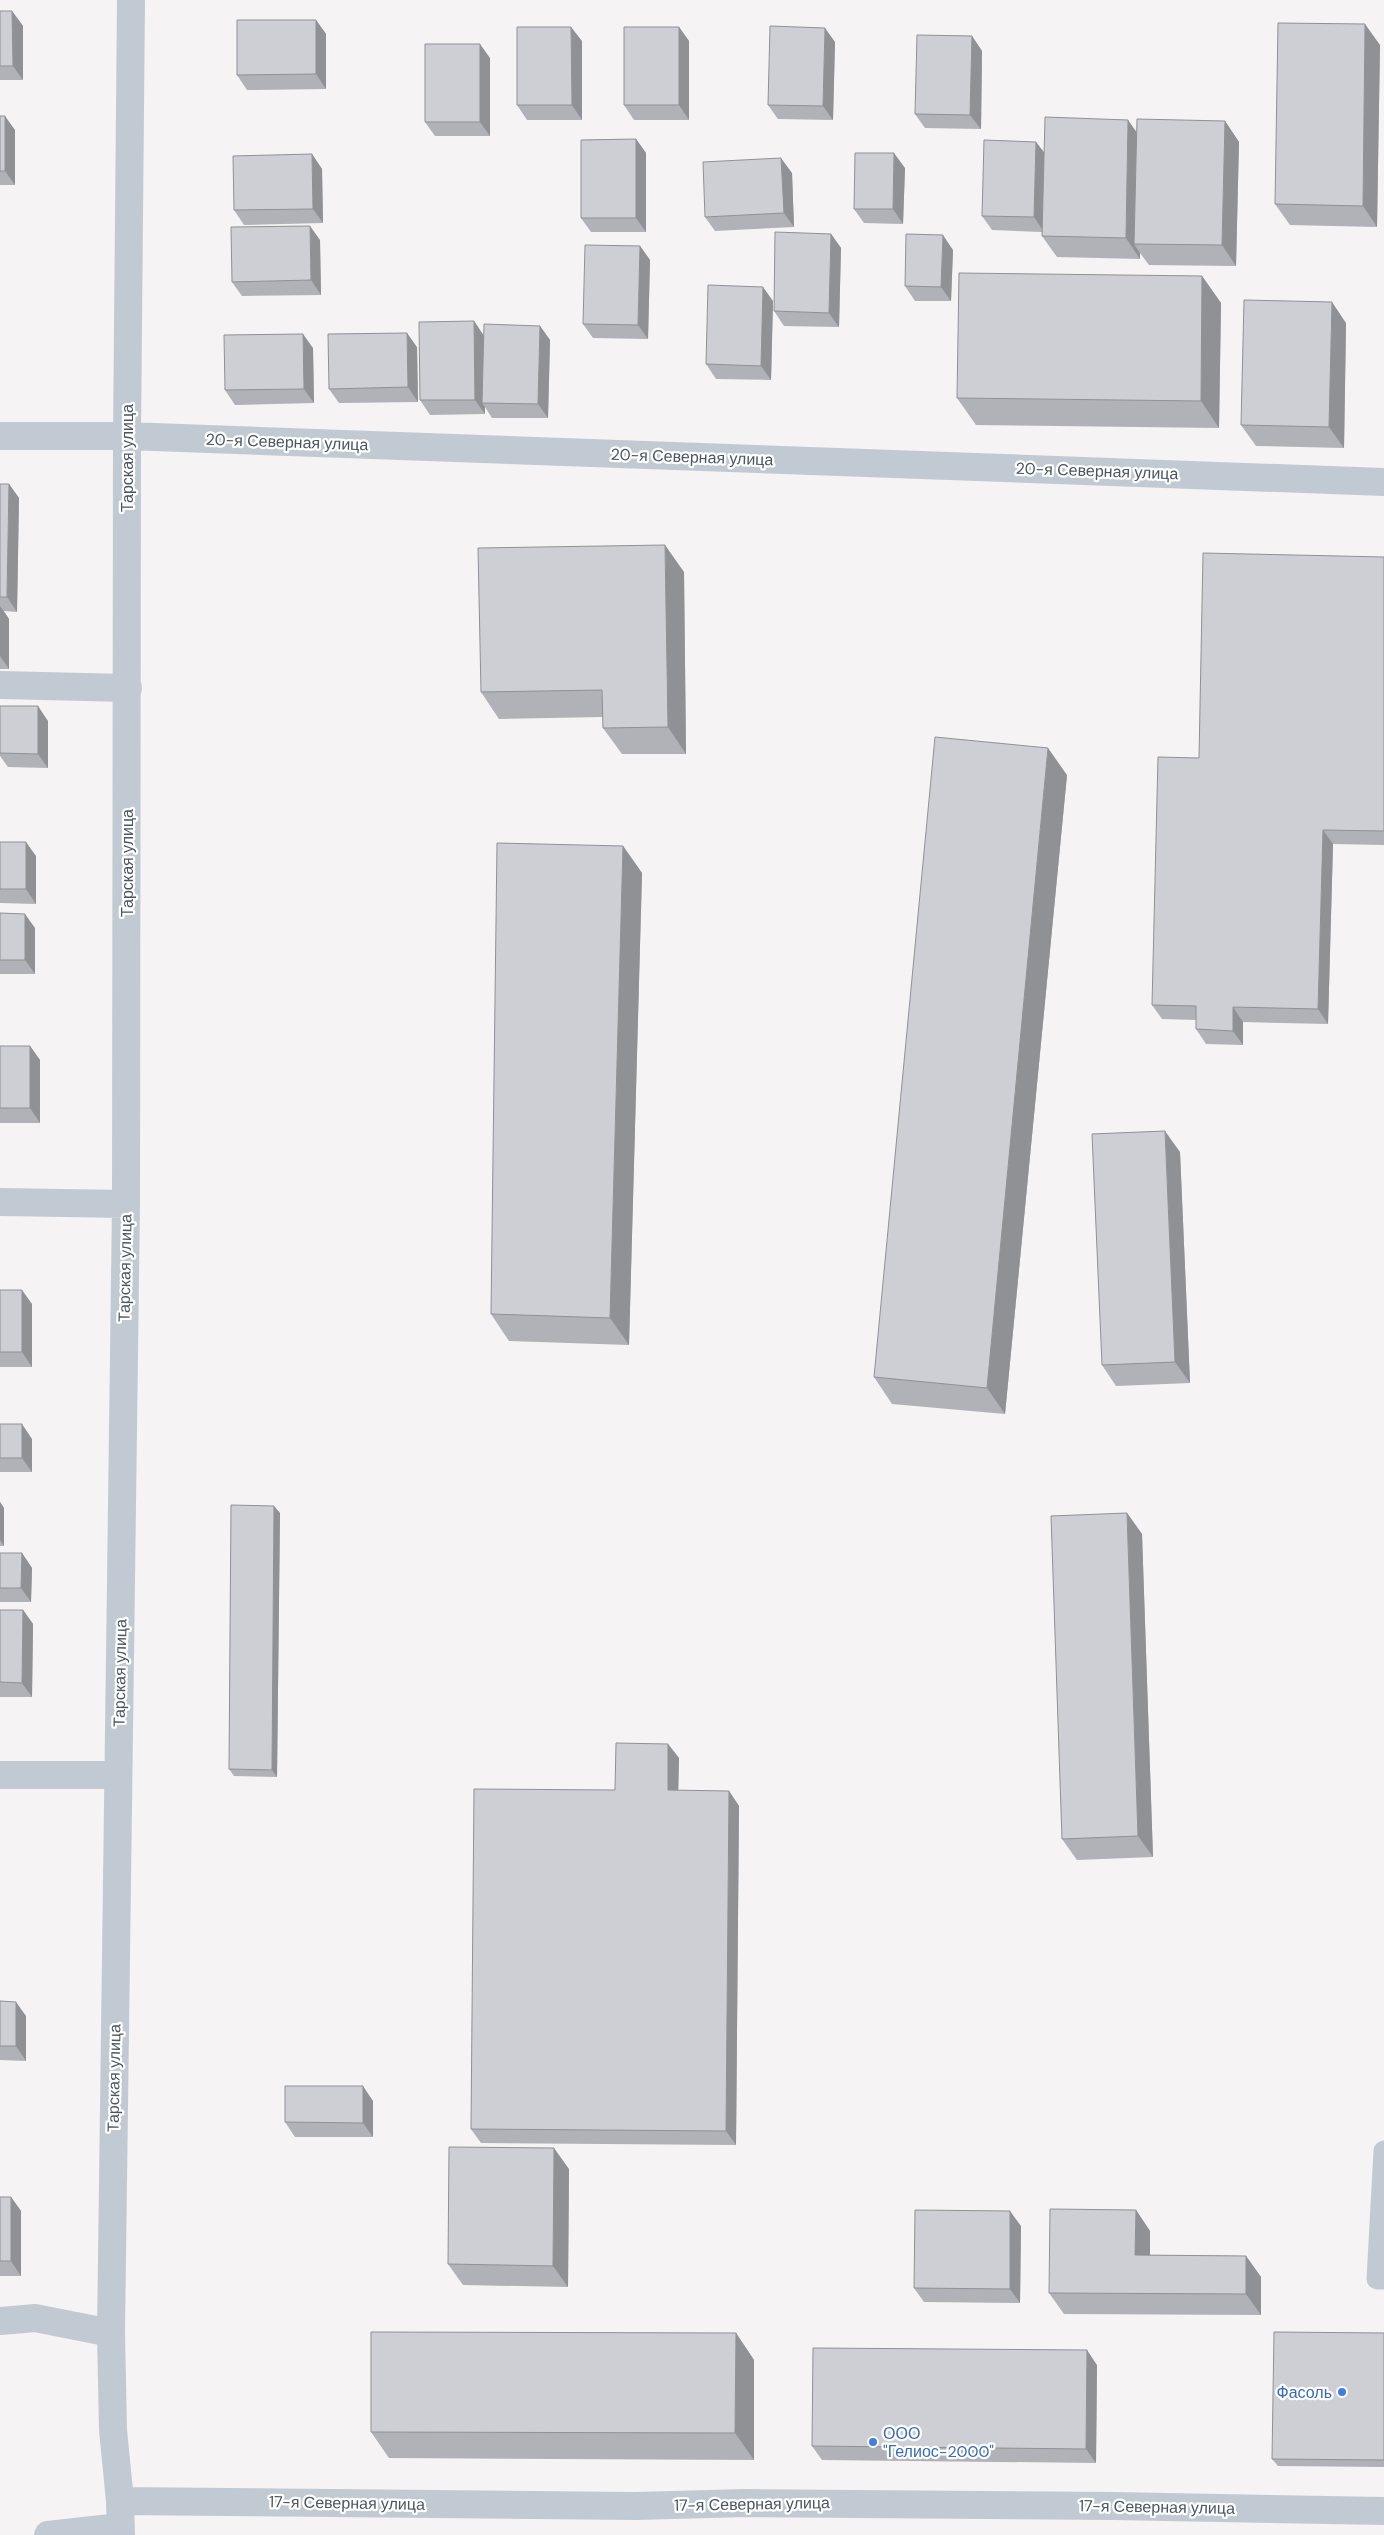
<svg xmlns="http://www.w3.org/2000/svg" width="1384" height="2535" viewBox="0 0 1384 2535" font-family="'DM Sans',sans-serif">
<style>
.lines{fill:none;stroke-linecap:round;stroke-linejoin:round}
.service{stroke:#c1cad2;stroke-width:21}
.minor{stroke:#c1cad2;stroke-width:28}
.wall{fill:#b0b2b7}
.shaded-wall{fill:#909195}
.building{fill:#cdcfd5;stroke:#909195}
.shop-dot{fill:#3f7fe0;stroke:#fff;stroke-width:2}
.labels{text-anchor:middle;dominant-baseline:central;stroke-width:4.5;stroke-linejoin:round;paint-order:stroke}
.street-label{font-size:16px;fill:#4a5661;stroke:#fff}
.shop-label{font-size:16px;fill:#366cbe;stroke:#fff;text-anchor:end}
</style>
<rect width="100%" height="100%" fill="#f5f3f3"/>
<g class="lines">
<path class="service" d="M 1384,2151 L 1377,2279 L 1384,2279"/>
<path class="minor" d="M 0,436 L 127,436 L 1384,482
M 0,685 L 128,688
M 0,1202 L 126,1204
M 0,1775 L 118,1775
M 0,2321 L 35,2318 L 111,2333
M 120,2501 L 636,2506 L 746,2503 L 1114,2506 L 1384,2511
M 48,2535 L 120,2527
M 121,2535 L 120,2501 L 113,2430 L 111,2333 L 126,1204 L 127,436 L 131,0"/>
</g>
<path class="wall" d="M 0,11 L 12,11 L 23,26 L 23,80 L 0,80 Z
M 316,20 L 326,34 L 326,89 L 247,90 L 237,75 Z
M 679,27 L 689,41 L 689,120 L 634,120 L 624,105 Z
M 972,36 L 982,51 L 981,129 L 925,128 L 915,114 Z
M 582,41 L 582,120 L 527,120 L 517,105 Z
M 835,42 L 833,120 L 778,119 L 768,105 Z
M 1380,45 L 1377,227 L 1290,225 L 1275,204 Z
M 490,58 L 490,136 L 435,136 L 425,122 Z
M 0,116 L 15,130 L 15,185 L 0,185 Z
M 1225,121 L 1239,142 L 1236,266 L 1149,265 L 1140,253 L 1140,259 L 1057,257 L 1042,236 L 1042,232 L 992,230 L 982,216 L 1036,142 L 1044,153 L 1137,132 Z
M 636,139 L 646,153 L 646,232 L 591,232 L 581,218 Z
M 312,154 L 322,169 L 323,223 L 244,225 L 234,210 Z
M 905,168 L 903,224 L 864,223 L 854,209 Z
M 792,173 L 794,227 L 715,231 L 705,217 Z
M 831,234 L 841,248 L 839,327 L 784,326 L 774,311 Z
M 320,240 L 321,295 L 242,296 L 232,282 Z
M 640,246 L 650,260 L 648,339 L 593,338 L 583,324 Z
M 953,250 L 951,301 L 915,301 L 905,286 Z
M 1202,276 L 1221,303 L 1219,428 L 976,425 L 957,398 Z
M 773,301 L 771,380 L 716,379 L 706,364 Z
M 474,321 L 484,336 L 540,326 L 550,340 L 548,418 L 492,418 L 485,407 L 485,414 L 430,415 L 420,400 Z
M 1346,323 L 1344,448 L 1256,446 L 1241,425 Z
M 417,347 L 418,402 L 339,403 L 329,389 Z
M 313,348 L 314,403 L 235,405 L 225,390 Z
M 0,484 L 9,484 L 19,498 L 17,612 L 4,611 L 9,619 L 9,669 L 0,669 Z
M 1384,557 L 1384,845 L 1333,844 L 1328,1024 L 1243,1022 L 1243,1045 L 1206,1044 L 1196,1029 L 1196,1020 L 1162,1019 L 1152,1005 L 1199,758 Z
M 684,572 L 686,754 L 622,754 L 603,728 L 603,717 L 499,719 L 481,692 Z
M 0,706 L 48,721 L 48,768 L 8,767 L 0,756 Z
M 1067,775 L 1005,1414 L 892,1404 L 874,1377 Z
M 0,842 L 36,856 L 36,904 L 0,903 Z
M 623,846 L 642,873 L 629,1345 L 509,1341 L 491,1314 Z
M 0,913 L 35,928 L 35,974 L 0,974 Z
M 0,1046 L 30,1046 L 40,1060 L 40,1123 L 0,1123 Z
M 1180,1152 L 1190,1383 L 1116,1386 L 1102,1365 Z
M 0,1290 L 32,1304 L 32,1367 L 0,1367 Z
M 0,1424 L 32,1439 L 32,1472 L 0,1472 Z
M 0,1502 L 4,1508 L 4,1546 L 0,1546 Z
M 280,1513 L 277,1777 L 234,1776 L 229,1769 Z
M 1127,1513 L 1142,1534 L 1153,1857 L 1077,1860 L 1062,1839 Z
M 0,1553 L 22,1553 L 32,1568 L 31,1602 L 0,1602 Z
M 0,1610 L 23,1610 L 33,1624 L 32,1697 L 0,1697 Z
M 668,1744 L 679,1758 L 678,1791 L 729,1791 L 739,1806 L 736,2145 L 481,2143 L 471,2129 L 615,1790 Z
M 0,2001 L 26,2016 L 26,2061 L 0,2060 Z
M 373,2101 L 373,2137 L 295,2137 L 285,2122 Z
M 569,2169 L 568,2287 L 463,2285 L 448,2264 Z
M 0,2197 L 11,2197 L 21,2211 L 21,2276 L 0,2276 Z
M 1136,2210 L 1150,2231 L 1150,2255 L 1246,2256 L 1261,2277 L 1261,2315 L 1064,2314 L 1049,2293 Z
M 1021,2226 L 1020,2303 L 924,2302 L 914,2288 Z
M 736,2333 L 754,2360 L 754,2460 L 389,2458 L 371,2432 Z
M 1384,2333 L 1384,2467 L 1278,2466 L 1272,2459 Z
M 1097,2365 L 1096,2463 L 822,2460 L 812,2446 Z"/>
<path class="shaded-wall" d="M 12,11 L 23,26 L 23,80 L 13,66 Z
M 316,20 L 326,34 L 326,89 L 316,74 Z
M 1365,24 L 1380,45 L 1377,227 L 1363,206 Z
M 571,27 L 582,41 L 582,120 L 572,105 Z
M 679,27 L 689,41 L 689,120 L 679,105 Z
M 825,28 L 835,42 L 833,120 L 823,106 Z
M 972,36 L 982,51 L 981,129 L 970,115 Z
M 480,44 L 490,58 L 490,136 L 480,122 Z
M 5,116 L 15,130 L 15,185 L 5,171 Z
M 1128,120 L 1143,141 L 1134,244 L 1140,253 L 1140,259 L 1126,238 Z
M 1225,121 L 1239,142 L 1236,266 L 1222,245 Z
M 636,139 L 646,153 L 646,232 L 636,218 Z
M 1036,142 L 1047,156 L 1044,232 L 1034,217 Z
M 894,153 L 905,168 L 903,224 L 893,209 Z
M 312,154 L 322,169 L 323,223 L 313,209 Z
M 781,158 L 792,173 L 794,227 L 784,213 Z
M 310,226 L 320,240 L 321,295 L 311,280 Z
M 831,234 L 841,248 L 839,327 L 829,313 Z
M 943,235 L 953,250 L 951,301 L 941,287 Z
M 640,246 L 650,260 L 648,339 L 638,325 Z
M 1202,276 L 1221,303 L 1219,428 L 1201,401 Z
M 763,287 L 773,301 L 771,380 L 761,366 Z
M 1332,302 L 1346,323 L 1344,448 L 1329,427 Z
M 474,321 L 484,336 L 482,403 L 485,407 L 485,414 L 475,400 Z
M 540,326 L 550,340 L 548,418 L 538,404 Z
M 407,333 L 417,347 L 418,402 L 408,387 Z
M 303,334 L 313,348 L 314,403 L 304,389 Z
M 9,484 L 19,498 L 17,612 L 7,597 Z
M 665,545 L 684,572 L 686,754 L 668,727 Z
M 0,606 L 9,619 L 9,669 L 0,656 Z
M 38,706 L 48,721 L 48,768 L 38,754 Z
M 1048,748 L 1067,775 L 1005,1414 L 987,1388 Z
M 1323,830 L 1333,844 L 1328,1024 L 1318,1009 Z
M 26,842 L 36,856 L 36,904 L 26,889 Z
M 623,846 L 642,873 L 629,1345 L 610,1318 Z
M 25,914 L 35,928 L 35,974 L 25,960 Z
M 1233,1007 L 1243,1022 L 1243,1045 L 1233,1031 Z
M 30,1046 L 40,1060 L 40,1123 L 30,1108 Z
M 1165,1131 L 1180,1152 L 1190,1383 L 1175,1362 Z
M 22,1290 L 32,1304 L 32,1367 L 22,1352 Z
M 22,1424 L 32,1439 L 32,1472 L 22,1458 Z
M 0,1502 L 4,1508 L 4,1546 L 0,1540 Z
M 274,1506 L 280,1513 L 277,1777 L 272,1770 Z
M 1127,1513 L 1142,1534 L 1153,1857 L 1138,1836 Z
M 22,1553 L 32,1568 L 31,1602 L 21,1588 Z
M 23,1610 L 33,1624 L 32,1697 L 22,1683 Z
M 668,1744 L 679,1758 L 678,1805 L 668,1790 Z
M 729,1791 L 739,1806 L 736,2145 L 726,2131 Z
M 16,2002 L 26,2016 L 26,2061 L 16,2046 Z
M 363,2086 L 373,2101 L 373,2137 L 363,2123 Z
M 554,2148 L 569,2169 L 568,2287 L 553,2266 Z
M 11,2197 L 21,2211 L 21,2276 L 11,2261 Z
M 1136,2210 L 1150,2231 L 1150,2276 L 1135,2255 Z
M 1010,2211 L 1021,2226 L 1020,2303 L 1010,2289 Z
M 1246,2256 L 1261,2277 L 1261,2315 L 1246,2294 Z
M 736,2333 L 754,2360 L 754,2460 L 735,2433 Z
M 1087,2350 L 1097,2365 L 1096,2463 L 1086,2449 Z"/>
<path class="building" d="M 0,11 L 12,11 L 13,66 L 0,66 Z
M 237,20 L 316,20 L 316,74 L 237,75 Z
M 1278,23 L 1365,24 L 1363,206 L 1275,204 Z
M 770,26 L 825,28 L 823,106 L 768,105 Z
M 517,27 L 571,27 L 572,105 L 517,105 Z
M 624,27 L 679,27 L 679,105 L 624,105 Z
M 917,35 L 972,36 L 970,115 L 915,114 Z
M 425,44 L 480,44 L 480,122 L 425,122 Z
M 0,116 L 5,116 L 5,171 L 0,171 Z
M 1045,117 L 1128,120 L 1126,238 L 1042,236 Z
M 1137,119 L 1225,121 L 1222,245 L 1134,244 Z
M 636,139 L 636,218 L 581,218 L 581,140 Z
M 984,140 L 1036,142 L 1034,217 L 982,216 Z
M 855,153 L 894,153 L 893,209 L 854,209 Z
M 312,154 L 313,209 L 234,210 L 233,156 Z
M 781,158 L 784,213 L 705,217 L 703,162 Z
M 310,226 L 311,280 L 232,282 L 231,227 Z
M 775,232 L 831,234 L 829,313 L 774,311 Z
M 906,234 L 943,235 L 941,287 L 905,286 Z
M 585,245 L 640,246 L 638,325 L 583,324 Z
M 959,273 L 1202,276 L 1201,401 L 957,398 Z
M 708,285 L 763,287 L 761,366 L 706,364 Z
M 1244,300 L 1332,302 L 1329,427 L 1241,425 Z
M 474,321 L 475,400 L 420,400 L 419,322 Z
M 484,324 L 540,326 L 538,404 L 482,403 Z
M 407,333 L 408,387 L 329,389 L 328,334 Z
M 303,334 L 304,389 L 225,390 L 224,335 Z
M 0,484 L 9,484 L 7,597 L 0,597 Z
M 665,545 L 668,727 L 603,728 L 602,690 L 481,692 L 478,548 Z
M 1203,553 L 1384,557 L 1384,831 L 1323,830 L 1318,1009 L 1233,1007 L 1233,1031 L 1196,1029 L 1196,1006 L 1152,1005 L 1158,757 L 1199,758 Z
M 0,706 L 38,706 L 38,754 L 0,753 Z
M 935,737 L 1048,748 L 987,1388 L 874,1377 Z
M 0,842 L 26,842 L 26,889 L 0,889 Z
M 497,843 L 623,846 L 610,1318 L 491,1314 Z
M 0,913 L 25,914 L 25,960 L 0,960 Z
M 0,1046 L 30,1046 L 30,1108 L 0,1108 Z
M 1165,1131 L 1175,1362 L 1102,1365 L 1092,1134 Z
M 0,1290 L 22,1290 L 22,1352 L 0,1352 Z
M 0,1424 L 22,1424 L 22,1458 L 0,1458 Z
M 231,1505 L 274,1506 L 272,1770 L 229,1769 Z
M 1127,1513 L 1138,1836 L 1062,1839 L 1051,1516 Z
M 0,1553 L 22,1553 L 21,1588 L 0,1588 Z
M 0,1610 L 23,1610 L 22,1683 L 0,1682 Z
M 616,1743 L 668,1744 L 668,1790 L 729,1791 L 726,2131 L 471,2129 L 474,1789 L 615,1790 Z
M 0,2001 L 16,2002 L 16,2046 L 0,2046 Z
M 285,2086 L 363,2086 L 363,2123 L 285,2122 Z
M 449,2147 L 554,2148 L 553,2266 L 448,2264 Z
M 0,2197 L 11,2197 L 11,2261 L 0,2261 Z
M 1050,2209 L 1136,2210 L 1135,2255 L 1246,2256 L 1246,2294 L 1049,2293 Z
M 915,2210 L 1010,2211 L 1010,2289 L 914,2288 Z
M 371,2332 L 736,2333 L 735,2433 L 371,2432 Z
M 1274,2332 L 1384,2333 L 1384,2460 L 1272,2459 Z
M 813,2348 L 1087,2350 L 1086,2449 L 812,2446 Z"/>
<g class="shop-dot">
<circle cx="1342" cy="2392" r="5"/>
<circle cx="873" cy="2442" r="5"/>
</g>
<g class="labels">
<g class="street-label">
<text transform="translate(287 442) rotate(2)">20-я Северная улица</text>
<text transform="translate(692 457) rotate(2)">20-я Северная улица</text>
<text transform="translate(127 458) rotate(-90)">Тарская улица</text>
<text transform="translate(1097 471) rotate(2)">20-я Северная улица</text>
<text transform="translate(127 863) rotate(-90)">Тарская улица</text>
<text transform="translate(125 1268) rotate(-89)">Тарская улица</text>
<text transform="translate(120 1673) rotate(-89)">Тарская улица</text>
<text transform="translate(114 2078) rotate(-89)">Тарская улица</text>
<text transform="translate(347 2503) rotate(1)">17-я Северная улица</text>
<text transform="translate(752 2504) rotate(-1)">17-я Северная улица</text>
<text transform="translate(1157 2507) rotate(1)">17-я Северная улица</text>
</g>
<g class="shop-label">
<text x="1332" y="2392">Фасоль</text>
<text x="883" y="2433" text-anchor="start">ООО<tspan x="883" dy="18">"Гелиос-2000"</tspan></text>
</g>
</g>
</svg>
